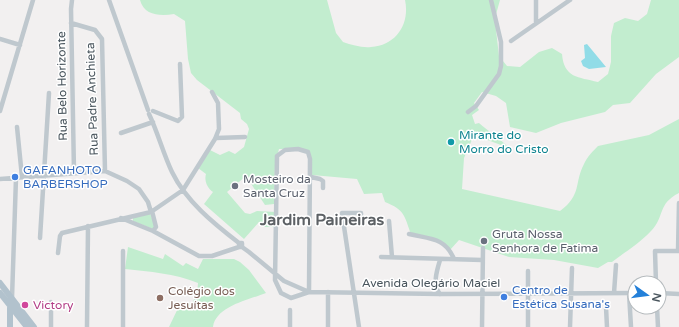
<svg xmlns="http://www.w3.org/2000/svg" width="679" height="327" viewBox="0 0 679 327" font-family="'Varela Round',sans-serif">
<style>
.green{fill:#c2edcf}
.water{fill:#91dce7}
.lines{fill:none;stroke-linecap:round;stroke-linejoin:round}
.minor{stroke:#bfc8ce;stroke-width:4.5}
.major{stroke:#b2c2cd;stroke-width:6}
.culture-dot{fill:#0f9aa8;stroke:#fff;stroke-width:1.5}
.shop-dot{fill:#3f7fe0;stroke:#fff;stroke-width:1.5}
.worship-dot{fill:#6b7280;stroke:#fff;stroke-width:1.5}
.education-dot{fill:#8d6e63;stroke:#fff;stroke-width:1.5}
.hotel-dot{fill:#d1479c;stroke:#fff;stroke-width:1.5}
.labels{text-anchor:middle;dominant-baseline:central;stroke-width:3;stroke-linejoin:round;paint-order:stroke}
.street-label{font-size:12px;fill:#49555d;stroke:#fff}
.culture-label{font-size:12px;fill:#0d838f;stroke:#fff;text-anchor:start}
.shop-label{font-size:12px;fill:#366cbe;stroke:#fff;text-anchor:start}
.worship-label{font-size:12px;fill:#5b616d;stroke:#fff;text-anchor:start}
.education-label{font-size:12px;fill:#785e54;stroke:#fff;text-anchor:start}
.hotel-label{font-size:12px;fill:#b23c85;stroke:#fff;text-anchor:start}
.district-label{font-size:16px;font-weight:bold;fill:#5d6165;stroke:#fff}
</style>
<rect width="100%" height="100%" fill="#f2f0f0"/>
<path class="green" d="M 140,0 L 327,0 L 336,33 L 343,42 C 352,45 362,48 371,47 C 397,45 410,23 405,0 L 500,0 L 495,18 L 496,30 L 499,56 L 507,66 L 520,67 L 539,52 L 552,48 L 562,54 C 564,78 578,77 598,82 L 608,74 L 611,62 L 611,36 L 614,23 L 625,18 L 638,21 L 647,14 L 651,0 L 679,0 L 679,57 L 656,74 L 630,103 L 613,105 L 605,112 L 561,123 L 536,133 L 510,127 L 506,103 L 496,96 L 482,92 L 474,103 L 479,110 L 472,115 L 475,124 L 479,123 C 489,132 500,138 509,148 L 474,135 L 464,158 L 462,189 L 560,211 C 582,195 574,183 584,164 C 587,157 593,151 598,146 L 649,135 L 679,119 L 679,193 C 657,204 665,217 651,231 C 640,243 625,252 612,262 L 608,262 L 598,268 L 554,260 L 509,257 L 459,240 L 450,250 L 436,239 L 411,234 C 404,215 405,210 385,202 L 382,193 L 364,194 L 357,179 L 312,175 L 310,153 L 299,149 L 279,149 L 275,165 L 274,204 L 265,205 L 246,176 L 227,192 L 245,213 L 250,214 L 257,211 L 276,212 L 276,227 L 265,227 L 259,222 L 244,239 L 204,204 L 213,192 C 207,188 204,180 206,174 L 198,168 L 210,150 L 220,155 L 229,151 L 235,154 L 244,147 L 249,129 L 247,124 L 241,119 L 240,113 L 197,80 L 191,73 L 188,59 L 185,21 L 174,14 C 161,16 144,16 140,0 Z
M 150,213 L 155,226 L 153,229 L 133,221 L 133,218 Z
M 128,247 L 163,259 L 165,254 L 183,266 L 186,263 L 198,269 L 203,259 L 234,259 L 240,262 L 249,270 L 266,293 C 249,300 216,306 213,327 L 169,327 L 181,302 L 192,303 L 197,295 L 198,283 C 174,273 150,272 125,269 Z"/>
<path class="water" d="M 587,44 L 606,67 L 589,69 L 583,66 L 581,61 L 585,58 L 584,45 Z"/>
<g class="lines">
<path class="minor" d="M 72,0 L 71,9 L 74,172
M 109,0 L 148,110
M 71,23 L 95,30 L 102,39 L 105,171
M 536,23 L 536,0
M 0,39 L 20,45
M 511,41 L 570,0
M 0,111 L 33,0
M 153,111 L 178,121 L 182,117 L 180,64
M 468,112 L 476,106 L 499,74 L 501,66 L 501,42 L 491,0
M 149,114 C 158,133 163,153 172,172 C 186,201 213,223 239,243 L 242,243 L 242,247
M 17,127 L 22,177
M 121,133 L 153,122
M 216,138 L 245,137
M 298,149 L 308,152 L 310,159 L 309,292 L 291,298 L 281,293 L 275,280 L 277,156 L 285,150 Z
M 311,177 L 320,179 L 323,181 L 323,188
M 0,179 L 105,171 L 127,181 L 139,189 L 148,202 L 151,212
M 152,211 L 156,227 L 153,231
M 121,218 L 153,231 L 199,256 L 212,256 L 239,247
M 389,221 L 392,257
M 409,234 C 429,239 445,237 454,259
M 40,238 L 49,93
M 239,243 L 239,247 L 242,247 L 249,252 L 284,281 L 309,292 L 440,294 L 635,293
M 678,251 L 679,203
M 58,253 L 60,236 L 62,233 L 151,212 L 183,190 L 215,139 L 219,129 L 218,103 L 212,92
M 381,257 L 482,260
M 528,271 L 528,327
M 656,283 L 655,251 L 679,251
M 614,293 L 616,265
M 629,293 L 631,327
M 659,293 L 679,294
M 440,294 C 432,285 437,270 440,260
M 12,298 L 16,178
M 606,307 L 607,327
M 657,307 L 658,327
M 51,327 L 51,302
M 87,327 L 88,226
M 123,327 L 123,251
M 290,327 L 290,310
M 328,327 L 328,292
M 359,327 L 342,213 L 361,213 L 361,223
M 482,327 L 483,248
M 570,327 L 572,268"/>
<path class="major" d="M 0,283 L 34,327
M 0,293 L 27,327
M 10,308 L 10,327"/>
</g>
<circle class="culture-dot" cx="451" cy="142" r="4"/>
<g class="shop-dot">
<circle cx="15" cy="177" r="4"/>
<circle cx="504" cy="297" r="4"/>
</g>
<g class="worship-dot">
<circle cx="235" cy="186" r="4"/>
<circle cx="484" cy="241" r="4"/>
</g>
<circle class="education-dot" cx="160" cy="298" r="4"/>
<circle class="hotel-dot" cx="25" cy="305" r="4"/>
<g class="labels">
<g class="street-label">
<text transform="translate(62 86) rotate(-91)">Rua Belo Horizonte</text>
<text transform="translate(92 99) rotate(-92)">Rua Padre Anchieta</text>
<text x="431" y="283">Avenida Olegário Maciel</text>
</g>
<g class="culture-label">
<text x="459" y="135">Mirante do<tspan x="459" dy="14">Morro do Cristo</tspan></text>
</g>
<g class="shop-label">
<text x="23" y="170">GAFANHOTO<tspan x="23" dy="14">BARBERSHOP</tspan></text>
<text x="512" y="290">Centro de<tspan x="512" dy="14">Estética Susana's</tspan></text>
</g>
<g class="worship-label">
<text x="243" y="179">Mosteiro da<tspan x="243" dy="14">Santa Cruz</tspan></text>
<text x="492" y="234">Gruta Nossa<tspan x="492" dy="14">Senhora de Fatima</tspan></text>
</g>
<g class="education-label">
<text x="168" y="291">Colégio dos<tspan x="168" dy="14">Jesuítas</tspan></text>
</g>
<g class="hotel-label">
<text x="33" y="305">Victory</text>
</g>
<g class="district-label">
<text x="322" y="220">Jardim Paineiras</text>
</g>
</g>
<g transform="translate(647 295) rotate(104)"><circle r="19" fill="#ffffff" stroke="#b6bbbe"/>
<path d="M0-3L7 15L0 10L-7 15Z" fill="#2480d9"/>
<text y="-6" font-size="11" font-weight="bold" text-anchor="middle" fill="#49555d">N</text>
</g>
</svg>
